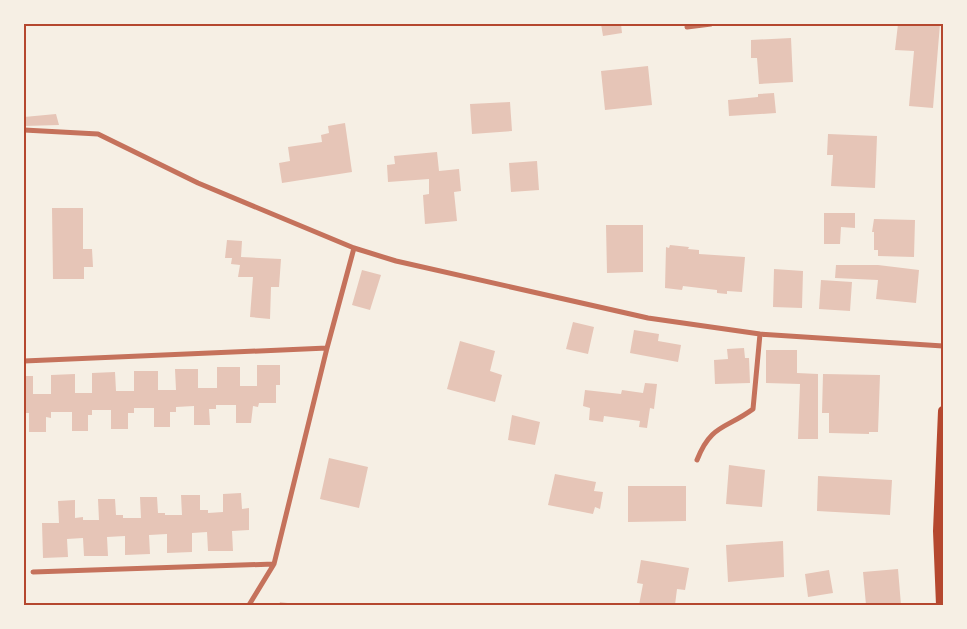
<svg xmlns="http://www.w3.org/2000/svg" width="967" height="629" viewBox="0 0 967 629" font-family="'Alegreya Sans',sans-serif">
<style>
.building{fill:#e6c5b7}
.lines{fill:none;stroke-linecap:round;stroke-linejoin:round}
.minor{stroke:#c5725c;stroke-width:5}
.secondary{stroke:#b5482f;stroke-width:10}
.neatline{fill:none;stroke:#b5482f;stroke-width:2}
</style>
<rect width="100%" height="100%" fill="#f6efe4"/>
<path class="building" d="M 601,24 L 621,24 L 622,33 L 603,36 Z
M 898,24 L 940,24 L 933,108 L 909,106 L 914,51 L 895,50 Z
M 791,38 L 793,82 L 759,84 L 757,58 L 751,58 L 751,40 Z
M 648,66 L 652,105 L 605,110 L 601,71 Z
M 774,93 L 776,113 L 729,116 L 728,100 L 758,97 L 758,94 Z
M 510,102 L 512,131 L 472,134 L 470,104 Z
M 56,114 L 59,125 L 24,126 L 24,117 Z
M 345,123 L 352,172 L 282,183 L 279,163 L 290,161 L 288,147 L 322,142 L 321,135 L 329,133 L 328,126 Z
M 828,134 L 877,136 L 875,188 L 831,186 L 833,155 L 827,155 Z
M 437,152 L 439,171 L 459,169 L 461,191 L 454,192 L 457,221 L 425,224 L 423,195 L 429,194 L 429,179 L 388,182 L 387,165 L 395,164 L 394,156 Z
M 537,161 L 539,190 L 511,192 L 509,163 Z
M 52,208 L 83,208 L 83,249 L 92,249 L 93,267 L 84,267 L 84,279 L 53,279 Z
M 824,213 L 855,213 L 855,228 L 841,227 L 840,244 L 824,244 Z
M 874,219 L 915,220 L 914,257 L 878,256 L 878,250 L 874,250 L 874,232 L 872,232 Z
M 606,225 L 643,225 L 643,272 L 607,273 Z
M 227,240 L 242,241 L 241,257 L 281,259 L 279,287 L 271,287 L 270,319 L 250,317 L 253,277 L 238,277 L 240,265 L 231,264 L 232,258 L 225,258 Z
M 670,245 L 689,247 L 688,249 L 699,250 L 699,254 L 745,257 L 742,292 L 727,291 L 727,294 L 717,293 L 717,290 L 683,286 L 682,290 L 665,288 L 666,247 L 669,248 Z
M 836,265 L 878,265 L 919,270 L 916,303 L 876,299 L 878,280 L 835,278 Z
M 774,269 L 803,271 L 802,308 L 773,307 Z
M 362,270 L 381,275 L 370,310 L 352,305 Z
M 821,280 L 852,282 L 850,311 L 819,309 Z
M 24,317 L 26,317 L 26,332 L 24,332 Z
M 573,322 L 594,327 L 588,354 L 566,349 Z
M 634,330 L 659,334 L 658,341 L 681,345 L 678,362 L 630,353 Z
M 460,341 L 495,351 L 490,371 L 502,375 L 495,402 L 447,389 Z
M 744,348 L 745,358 L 749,358 L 750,383 L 715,384 L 714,360 L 728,359 L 727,349 Z
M 766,350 L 797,350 L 797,373 L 818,374 L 818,439 L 798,439 L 800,384 L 766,383 Z
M 257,365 L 280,365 L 280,385 L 276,385 L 276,403 L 259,403 L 258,407 L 253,406 L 251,423 L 236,423 L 236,405 L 216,405 L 216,409 L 209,409 L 210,425 L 194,425 L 194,406 L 176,407 L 176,412 L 170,412 L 170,427 L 154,427 L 154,408 L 134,408 L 134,413 L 128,413 L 128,429 L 111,429 L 111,410 L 92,410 L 92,415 L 88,415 L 88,431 L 72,431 L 72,412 L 51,412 L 51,418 L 46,417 L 46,432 L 29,432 L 29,413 L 24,413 L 24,376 L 33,376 L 33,394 L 51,394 L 51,375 L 75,374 L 75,393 L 92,393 L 92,373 L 115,372 L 116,391 L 134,391 L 134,371 L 158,371 L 158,390 L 176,390 L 175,369 L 198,369 L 198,388 L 217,388 L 217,367 L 240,367 L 240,386 L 257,386 Z
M 823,374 L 880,375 L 878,432 L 869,432 L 869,434 L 829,433 L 829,413 L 822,413 Z
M 645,383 L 657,384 L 654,409 L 650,408 L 647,428 L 639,427 L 640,421 L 604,416 L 603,422 L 589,420 L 590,408 L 583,406 L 585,390 L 621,394 L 622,390 L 643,393 Z
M 512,415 L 540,422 L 535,445 L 508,440 Z
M 329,458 L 368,467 L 359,508 L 320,499 Z
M 729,465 L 765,470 L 762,507 L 726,504 Z
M 555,474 L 596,482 L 594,491 L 603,492 L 600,509 L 595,507 L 593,514 L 548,505 Z
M 818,476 L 892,480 L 890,515 L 817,511 Z
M 628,486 L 686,486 L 686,521 L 628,522 Z
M 241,493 L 242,509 L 249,508 L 249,530 L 232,531 L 233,551 L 208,551 L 207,532 L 192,533 L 192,552 L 167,553 L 167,534 L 149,535 L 150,554 L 125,555 L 125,536 L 107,537 L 108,556 L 84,556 L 83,538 L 67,539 L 68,557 L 43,558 L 42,523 L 59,523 L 58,501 L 75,500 L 75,518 L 83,517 L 83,520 L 99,520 L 98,499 L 115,499 L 116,515 L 123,515 L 123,518 L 141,518 L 140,497 L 157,497 L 158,513 L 165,513 L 165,515 L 182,515 L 181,495 L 200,495 L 200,510 L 208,510 L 208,513 L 223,512 L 223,494 Z
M 783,541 L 784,577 L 728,582 L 726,545 Z
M 641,560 L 689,568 L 685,590 L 677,589 L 675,605 L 639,605 L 643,584 L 637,583 Z
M 898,569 L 901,605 L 866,605 L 863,572 Z
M 829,570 L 833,593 L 808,597 L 805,574 Z
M 280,602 L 295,604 L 295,605 L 279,605 Z"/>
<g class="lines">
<path class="minor" d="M 687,27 L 711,24
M 24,130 L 98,134 L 198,183 L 354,248 L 396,261 L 648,318 L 760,334 L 943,346
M 24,361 L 327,348
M 697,460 C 711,424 726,429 753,409 L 760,334
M 33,572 L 274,564
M 249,605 L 274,564 L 327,348 L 354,248"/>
<path class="secondary" d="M 941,605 L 938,531 L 943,411"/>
</g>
<rect width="967" height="629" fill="none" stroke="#f6efe4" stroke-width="50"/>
<rect x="25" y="25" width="917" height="579" class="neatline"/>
</svg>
